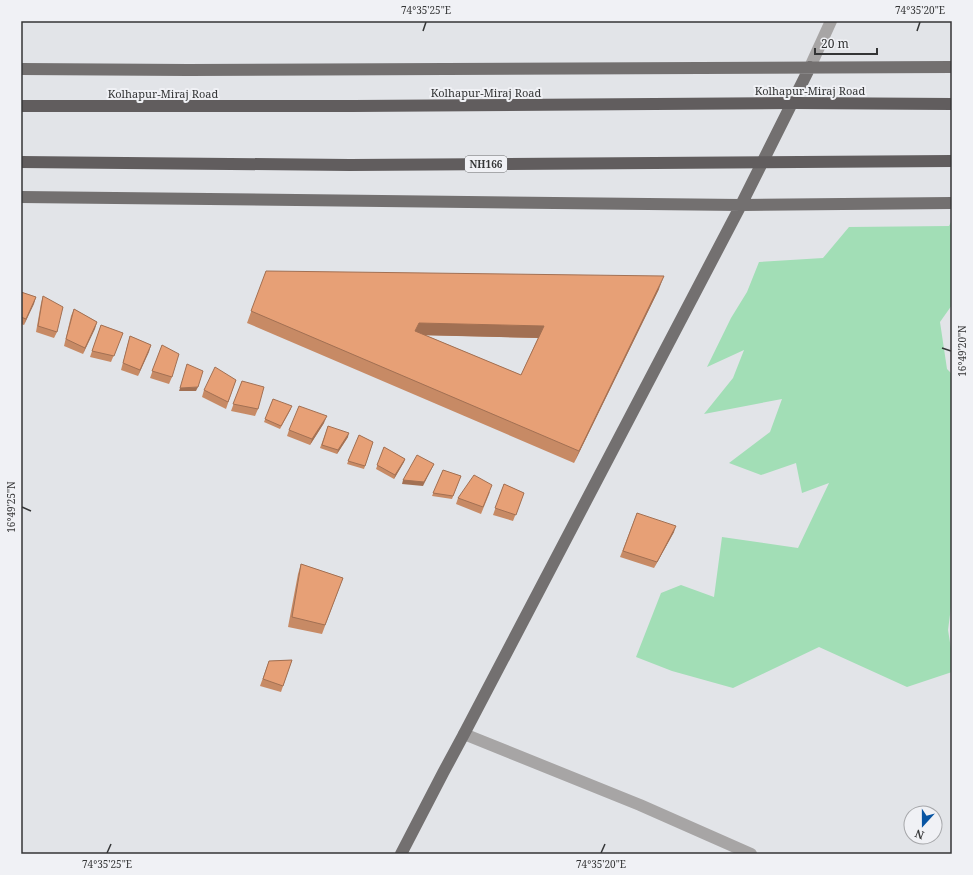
<svg xmlns="http://www.w3.org/2000/svg" width="973" height="875" viewBox="0 0 973 875" font-family="'Noto Serif',serif">
<style>
.green{fill:#a2deb6}
.lines{fill:none;stroke-linecap:round;stroke-linejoin:round}
.minor{stroke:#a7a5a5;stroke-width:12}
.major{stroke:#737070;stroke-width:12}
.highway-bridge{stroke:#615d5e;stroke-width:12}
.wall{fill:#c78a65;fill-rule:evenodd}
.shaded-wall{fill:#a27053}
.building{fill:#e7a076;stroke:#a27053;fill-rule:evenodd}
.ticks{fill:none;stroke:#343536;stroke-width:1.5}
.labels{text-anchor:middle;dominant-baseline:central;stroke-width:4;stroke-linejoin:round;paint-order:stroke}
.shield{fill:#f0f1f5;stroke:#6c6d6f;stroke-width:1}
.shield-label{font-size:10px;font-weight:bold;fill:#343536}
.street-label{font-size:11px;fill:#343536;stroke:#f0f1f5}
.neatline{fill:none;stroke:#343536;stroke-width:1.5}
.ticks-label{font-size:10px;text-anchor:middle;fill:#343536}
</style>
<rect width="100%" height="100%" fill="#e2e4e8"/>
<path class="green" d="M 952,220 L 952,305 L 940,322 L 947,369 L 952,374 L 952,606 L 951,607 L 948,630 L 952,655 L 952,672 L 907,687 L 819,647 L 733,688 L 672,671 L 636,657 L 661,593 L 681,585 L 714,597 L 722,537 L 798,548 L 829,483 L 802,493 L 796,463 L 761,475 L 729,463 L 770,432 L 782,399 L 704,414 L 733,378 L 744,350 L 707,367 L 731,318 L 747,292 L 759,262 L 823,258 L 849,227 L 949,226 Z"/>
<g class="lines">
<path class="minor" d="M 810,67 L 831,21
M 464,734 L 640,805 L 751,854"/>
<path class="major" d="M 21,69 L 188,70 L 952,67
M 21,197 L 741,205 L 952,203
M 401,854 L 443,773 L 464,734 L 741,205 L 810,67"/>
<path class="highway-bridge" d="M 21,106 L 353,106 L 794,103 L 952,104
M 21,162 L 350,165 L 952,161"/>
</g>
<path class="wall" d="M 266,271 L 659,289 L 574,463 L 247,323 ZM 425,335 L 538,338 L 521,375 Z
M 21,292 L 36,297 L 24,325 L 21,324 Z
M 43,296 L 57,332 L 54,338 L 36,332 L 41,303 Z
M 74,309 L 97,322 L 83,354 L 64,346 L 71,316 Z
M 101,325 L 123,333 L 111,362 L 90,357 Z
M 130,336 L 151,345 L 138,376 L 121,370 L 128,343 Z
M 162,345 L 172,377 L 169,384 L 150,378 Z
M 236,380 L 226,409 L 202,397 L 204,390 Z
M 242,381 L 258,409 L 255,416 L 231,411 Z
M 273,399 L 291,409 L 280,429 L 264,422 Z
M 324,423 L 310,445 L 287,436 L 289,430 Z
M 328,426 L 348,437 L 337,454 L 320,448 Z
M 359,435 L 373,442 L 364,469 L 347,464 Z
M 384,447 L 405,459 L 404,462 L 394,479 L 376,469 Z
M 443,470 L 461,476 L 452,499 L 432,496 Z
M 504,484 L 524,493 L 513,521 L 493,515 Z
M 490,492 L 481,514 L 456,504 L 458,498 Z
M 637,513 L 674,532 L 654,568 L 620,557 Z
M 301,564 L 343,578 L 322,634 L 288,627 L 298,574 Z
M 292,660 L 281,692 L 260,686 L 269,661 Z"/>
<path class="shaded-wall" d="M 664,276 L 659,289 L 574,463 L 579,451 Z
M 36,297 L 34,304 L 24,325 L 26,319 Z
M 97,322 L 95,329 L 83,354 L 85,348 Z
M 419,323 L 544,326 L 540,338 L 414,335 L 415,331 Z
M 151,345 L 149,352 L 138,376 L 140,370 Z
M 198,387 L 196,391 L 179,391 L 180,388 Z
M 327,416 L 324,423 L 310,445 L 312,439 Z
M 349,433 L 348,437 L 337,454 L 338,450 Z
M 405,459 L 404,462 L 394,479 L 395,475 Z
M 434,464 L 423,486 L 402,484 L 403,480 Z
M 676,526 L 674,532 L 654,568 L 657,562 Z"/>
<path class="building" d="M 266,271 L 664,276 L 579,451 L 251,311 ZM 419,323 L 544,326 L 521,375 L 415,331 Z
M 21,292 L 36,297 L 26,319 L 21,317 Z
M 43,296 L 63,307 L 57,332 L 38,326 Z
M 74,309 L 97,322 L 85,348 L 66,339 Z
M 101,325 L 123,333 L 114,356 L 92,351 Z
M 130,336 L 151,345 L 140,370 L 123,363 Z
M 162,345 L 179,354 L 172,377 L 152,371 Z
M 187,364 L 203,371 L 198,387 L 180,388 Z
M 215,367 L 236,380 L 228,402 L 204,390 Z
M 242,381 L 264,387 L 258,409 L 233,404 Z
M 273,399 L 292,406 L 281,426 L 265,419 Z
M 299,406 L 327,416 L 312,439 L 289,430 Z
M 328,426 L 349,433 L 338,450 L 322,445 Z
M 359,435 L 373,442 L 365,466 L 348,461 Z
M 384,447 L 405,459 L 395,475 L 377,465 Z
M 417,455 L 434,464 L 424,482 L 403,480 Z
M 443,470 L 461,476 L 453,496 L 433,493 Z
M 474,475 L 492,485 L 483,507 L 458,498 Z
M 504,484 L 524,493 L 516,515 L 495,508 Z
M 637,513 L 676,526 L 657,562 L 623,551 Z
M 301,564 L 343,578 L 325,625 L 292,617 Z
M 292,660 L 283,686 L 263,679 L 269,661 Z"/>
<path class="ticks" d="M 423,31 L 426,22M 917,31 L 920,22M 942,348 L 951,351M 22,507 L 31,511M 107,853 L 111,844M 601,853 L 605,844"/>
<g class="labels">
<rect class="shield" x="465" y="156" width="42" height="16" rx="3"/>
<g class="shield-label">
<text x="486" y="164">NH166</text>
</g>
<g class="street-label">
<text x="810" y="90">Kolhapur-Miraj Road</text>
<text x="486" y="92">Kolhapur-Miraj Road</text>
<text x="163" y="93">Kolhapur-Miraj Road</text>
</g>
</g>
<rect width="973" height="875" fill="none" stroke="#f0f1f5" stroke-width="44"/>
<g transform="translate(923 825) rotate(201)"><circle r="19" fill="#f0f1f5" stroke="#a5a6a9"/>
<path d="M0-3L7 15L0 10L-7 15Z" fill="#0754a3"/>
<text y="-6" font-size="11" font-weight="bold" text-anchor="middle" fill="#343536">N</text>
</g>
<path d="M815 48v6h62v-6" fill="none" stroke="#343536" stroke-width="2"/>
<text x="821" y="48" font-size="12" fill="#343536" stroke="#f0f1f5" stroke-width="3" paint-order="stroke">20 m</text>
<rect x="22" y="22" width="929" height="831" class="neatline"/>
<g class="ticks-label">
<text x="426" y="14">74°35'25"E</text>
<text x="920" y="14">74°35'20"E</text>
<text transform="translate(962 351) rotate(-90)" y="4">16°49'20"N</text>
<text transform="translate(11 507) rotate(-90)" y="4">16°49'25"N</text>
<text x="107" y="868">74°35'25"E</text>
<text x="601" y="868">74°35'20"E</text>
</g>
</svg>
